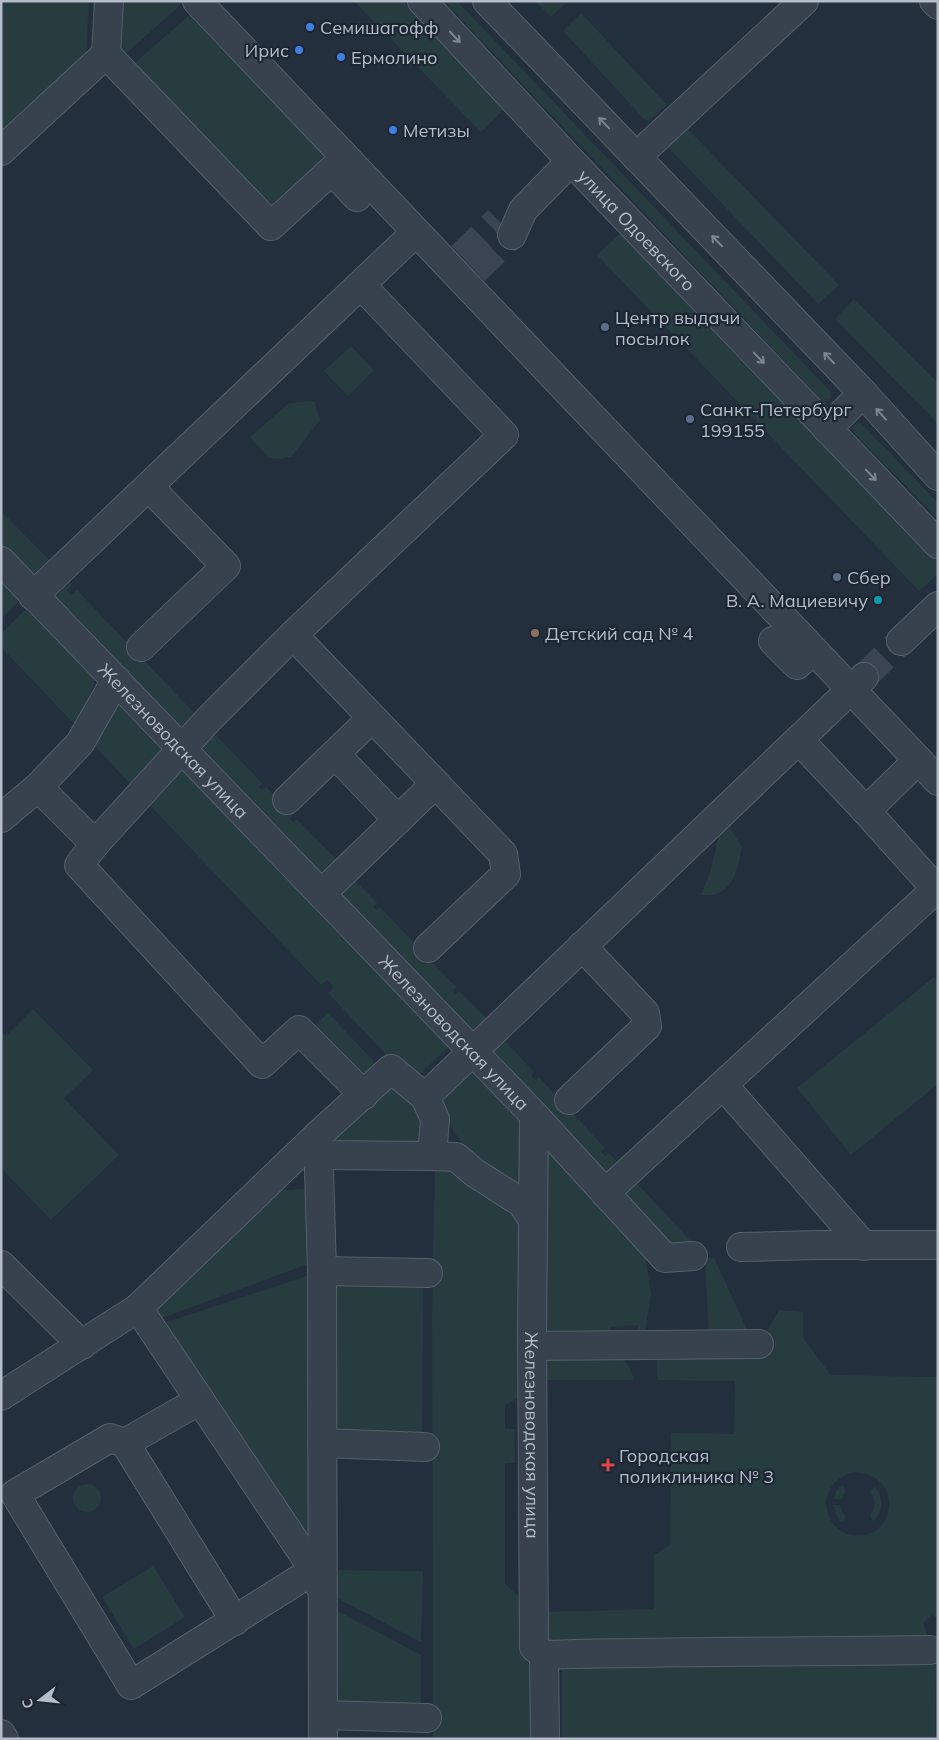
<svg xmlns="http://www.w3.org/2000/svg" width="939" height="1740" viewBox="0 0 939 1740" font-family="Mulish,sans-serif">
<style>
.green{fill:#263c3f;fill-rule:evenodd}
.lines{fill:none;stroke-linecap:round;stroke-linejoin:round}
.minor-tunnel{stroke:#3a4453;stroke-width:28;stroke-dasharray:28 14;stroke-linecap:butt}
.minor-casing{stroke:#565f6c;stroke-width:30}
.minor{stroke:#38414e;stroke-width:28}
.oneway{stroke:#7c8592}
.shop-dot{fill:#3f7fe0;stroke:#1d2633;stroke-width:2}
.service-dot{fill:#5c6f8a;stroke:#1d2633;stroke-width:2}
.culture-dot{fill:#0f9aa8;stroke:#1d2633;stroke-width:2}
.education-dot{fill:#8d6e63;stroke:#1d2633;stroke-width:2}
.health-dot{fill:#e0444e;stroke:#1d2633;stroke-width:2}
.labels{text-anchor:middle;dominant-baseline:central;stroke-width:4.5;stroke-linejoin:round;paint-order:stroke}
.poi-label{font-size:18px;fill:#b4bcc9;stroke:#1d2633;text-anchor:start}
.street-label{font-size:18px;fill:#b4bcc9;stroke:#1d2633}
</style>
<rect width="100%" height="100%" fill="#242f3e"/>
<path class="green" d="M 1,1 L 89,1 L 86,53 L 1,131 Z
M 116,1 L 185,1 L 120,59 Z
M 354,1 L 403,1 L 505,108 L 481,132 Z
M 444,1 L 457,1 L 830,391 L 831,398 L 825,402 L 821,400 Z
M 535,1 L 566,1 L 567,2 L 551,17 Z
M 195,10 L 335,156 L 272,216 L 129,68 Z
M 581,13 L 667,105 L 648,121 L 644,119 L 563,31 Z
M 686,127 L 839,285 L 818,304 L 665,144 Z
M 624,230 L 938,557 L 938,574 L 919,591 L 597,255 Z
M 854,299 L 938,383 L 938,424 L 835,319 Z
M 351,346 L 374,370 L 348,396 L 324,371 Z
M 314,401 L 320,420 L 291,457 L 280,459 L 269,458 L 250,437 L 289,403 Z
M 859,422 L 862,424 L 938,503 L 938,519 L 854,433 L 852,426 Z
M 4,514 L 54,565 L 32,585 L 1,552 L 1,517 Z
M 1,571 L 24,596 L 1,619 Z
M 63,576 L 72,585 L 66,590 L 71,595 L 77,590 L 199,718 L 180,737 L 43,595 Z
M 31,604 L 97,675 L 78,728 L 1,647 L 1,634 Z
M 124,700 L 171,749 L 134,788 L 92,743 L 117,703 Z
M 209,728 L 262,783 L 259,787 L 262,790 L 266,787 L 293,815 L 290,819 L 293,822 L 297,819 L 343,866 L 322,886 L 189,747 Z
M 182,760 L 453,1043 L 421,1073 L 411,1074 L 398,1067 L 328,993 L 334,988 L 327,980 L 321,985 L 143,798 Z
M 723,817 L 742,847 C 738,870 732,899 701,895 L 710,873 Z
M 349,874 L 377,903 L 374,907 L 377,910 L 380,907 L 456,987 L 453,991 L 456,994 L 459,991 L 493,1025 L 474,1044 L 330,892 Z
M 934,977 L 938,982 L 938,1084 L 851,1155 L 797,1088 Z
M 33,1009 L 93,1070 L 64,1098 L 119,1155 L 51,1220 L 1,1168 L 1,1032 L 6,1036 Z
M 328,1013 L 382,1070 L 363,1088 L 309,1031 Z
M 497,1032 L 534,1072 L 531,1076 L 535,1080 L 539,1077 L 604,1147 L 601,1152 L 605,1156 L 609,1153 L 699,1250 L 669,1253 L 481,1049 Z
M 473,1067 L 518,1113 L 521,1125 L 522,1189 L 476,1161 L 436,1108 L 463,1071 Z
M 384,1084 L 409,1097 L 427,1125 L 427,1150 L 326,1147 L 326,1137 Z
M 546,1143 L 643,1243 L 651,1294 L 645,1333 L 638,1332 L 638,1325 L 610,1327 L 610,1333 L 550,1334 L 543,1329 Z
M 435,1168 L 457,1170 L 524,1215 L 522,1396 L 505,1405 L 505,1429 L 515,1429 L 515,1463 L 505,1463 L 505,1584 L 525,1602 L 535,1661 L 536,1739 L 433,1739 L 432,1317 Z
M 315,1188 L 313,1262 L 154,1321 L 147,1311 L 274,1191 Z
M 705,1258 L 714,1258 L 752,1340 L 709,1340 Z
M 322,1271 L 322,1564 L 152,1327 Z
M 325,1275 L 423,1277 L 422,1432 L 326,1429 Z
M 779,1310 L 803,1312 L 803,1338 L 831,1375 L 938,1377 L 938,1619 L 932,1615 L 923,1623 L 929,1638 L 547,1648 L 547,1612 L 654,1609 L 654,1555 L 670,1545 L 671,1433 L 734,1434 L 735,1381 L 658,1380 L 656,1349 L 758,1347 ZM 853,1472 C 906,1473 897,1543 851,1535 C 842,1533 834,1527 830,1519 C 819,1497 833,1478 853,1472 Z
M 613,1351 C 625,1361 631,1363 633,1380 L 545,1380 L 546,1359 Z
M73 1498a14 14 0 1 1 28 0a14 14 0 1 1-28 0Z
M 842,1485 L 846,1491 L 841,1500 L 834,1499 L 836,1491 Z
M 875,1487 C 884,1497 883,1512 873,1521 L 870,1515 C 876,1507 876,1499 870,1491 Z
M 833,1505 L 840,1505 L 842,1512 L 846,1517 L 842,1522 L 838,1518 Z
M 153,1566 L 185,1617 L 134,1649 L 102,1597 Z
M 331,1570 L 423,1571 L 421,1642 L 331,1595 Z
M 330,1607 L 421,1655 L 421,1713 L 331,1711 Z
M 562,1661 L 936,1662 L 935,1739 L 562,1739 Z"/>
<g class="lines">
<path class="minor-tunnel" d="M 461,256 L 498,220
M 475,271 L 512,235
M 864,677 L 901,641"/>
<defs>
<g id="minor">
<path d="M 197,1 L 938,781"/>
<path id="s1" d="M 422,1 L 571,161 L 938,544"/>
<path d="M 487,1 L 863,393 L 938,476"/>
<path d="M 934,1 L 938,5"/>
<path d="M 106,54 L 271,226 L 332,170 L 357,197"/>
<path d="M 1,151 L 106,54 L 109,1"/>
<path d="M 636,157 L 804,1"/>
<path d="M 512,235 L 523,210 L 571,161"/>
<path d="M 361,285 L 504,435 L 293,635 L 209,719 L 95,844 L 79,865 L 262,1064 L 299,1030 L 364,1095"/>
<path d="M 827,429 L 863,393"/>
<path id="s2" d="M 1,561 L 534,1115 L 532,1335 L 534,1647 L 544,1655 L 545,1739"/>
<path d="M 33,596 L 416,232"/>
<path d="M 293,635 L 503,854 L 506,874 L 428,948"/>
<path d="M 773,641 L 797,665 L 813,650"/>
<path d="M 901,641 L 938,606"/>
<path d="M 141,647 L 226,566 L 149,487"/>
<path d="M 799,740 L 866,811"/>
<path d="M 335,754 L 398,820"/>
<path d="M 38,787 L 95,844"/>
<path d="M 287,800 L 372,718"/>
<path d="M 1,818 L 38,787 L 80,743 L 116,680"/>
<path d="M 321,894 L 435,784"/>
<path d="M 724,1086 L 864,1246"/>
<path d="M 425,1097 L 864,677"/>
<path d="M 569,1100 L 647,1026 L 645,1013 L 582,946"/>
<path d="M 534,1115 L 665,1258 L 693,1256"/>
<path d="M 318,1135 L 322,1271 L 323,1739"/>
<path d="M 319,1155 L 432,1156"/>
<path d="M 605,1193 L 936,889 L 866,811 L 918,760"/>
<path d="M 741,1247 L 818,1245 L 938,1245"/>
<path d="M 1,1265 L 82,1345"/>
<path d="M 322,1271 L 428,1273"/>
<path d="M 138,1308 L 314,1570 L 319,1585"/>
<path d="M 532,1346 L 759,1344"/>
<path d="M 1,1396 L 138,1308 L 318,1135 L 391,1069 L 425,1097 L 435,1119 L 432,1156 L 456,1157 L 475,1173 L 522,1203 L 533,1220"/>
<path d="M 125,1443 L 200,1400"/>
<path d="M 322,1443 L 425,1447"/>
<path d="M 235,1621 L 125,1443 L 110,1438 L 15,1494 L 131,1685 L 314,1570"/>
<path d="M 544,1655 C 673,1651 801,1652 930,1650"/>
<path d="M 323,1715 L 427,1718"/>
<path d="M 1,1734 L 4,1739"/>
</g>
</defs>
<use href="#minor" class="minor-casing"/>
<use href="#minor" class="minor"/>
</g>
<defs><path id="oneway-shaft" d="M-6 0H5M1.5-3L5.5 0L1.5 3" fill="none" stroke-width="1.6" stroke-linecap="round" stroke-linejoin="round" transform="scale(1.25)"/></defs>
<g class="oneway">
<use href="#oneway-shaft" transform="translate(455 37) rotate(47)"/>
<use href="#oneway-shaft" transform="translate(604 123) rotate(-134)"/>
<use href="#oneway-shaft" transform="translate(717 241) rotate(-134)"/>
<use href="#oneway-shaft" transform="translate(759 358) rotate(46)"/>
<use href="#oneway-shaft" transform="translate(829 358) rotate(-134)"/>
<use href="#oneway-shaft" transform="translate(881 414) rotate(-132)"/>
<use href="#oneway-shaft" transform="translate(871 475) rotate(46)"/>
</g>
<g class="shop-dot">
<circle cx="310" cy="27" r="5"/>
<circle cx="299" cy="50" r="5"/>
<circle cx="341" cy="57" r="5"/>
<circle cx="393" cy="130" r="5"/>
</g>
<g class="service-dot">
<circle cx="605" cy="327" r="5"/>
<circle cx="690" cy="419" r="5"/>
<circle cx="837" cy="577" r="5"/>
</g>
<circle class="culture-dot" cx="878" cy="600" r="5"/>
<circle class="education-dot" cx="535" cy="633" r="5"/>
<path class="health-dot" d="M605.5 1457.5h5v5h5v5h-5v5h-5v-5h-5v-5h5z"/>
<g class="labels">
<g class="poi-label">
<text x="320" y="27">Семишагофф</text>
<text x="289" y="50" text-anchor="end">Ирис</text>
<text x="351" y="57">Ермолино</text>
<text x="403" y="130">Метизы</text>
<text x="615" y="317">Центр выдачи<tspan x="615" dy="21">посылок</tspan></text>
<text x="700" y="409">Санкт-Петербург<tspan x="700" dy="21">199155</tspan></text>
<text x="847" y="577">Сбер</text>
<text x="868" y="600" text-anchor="end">В. А. Мациевичу</text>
<text x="545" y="633">Детский сад № 4</text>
<text x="619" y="1455">Городская<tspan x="619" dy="21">поликлиника № 3</tspan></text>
</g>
<g class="street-label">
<text stroke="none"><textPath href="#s1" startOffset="314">улица Одоевского</textPath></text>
<text stroke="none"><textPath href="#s2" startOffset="249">Железноводская улица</textPath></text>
<text stroke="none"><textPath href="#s2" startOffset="654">Железноводская улица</textPath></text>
<text stroke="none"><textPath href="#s2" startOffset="1089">Железноводская улица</textPath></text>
</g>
</g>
<rect width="939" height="1740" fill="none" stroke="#b4bcc9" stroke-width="5"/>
<g transform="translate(40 1700) rotate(254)" stroke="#1d2633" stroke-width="4" paint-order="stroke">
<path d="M0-4L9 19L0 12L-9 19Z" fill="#b4bcc9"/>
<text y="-8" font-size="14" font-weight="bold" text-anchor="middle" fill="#b4bcc9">С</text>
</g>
</svg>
